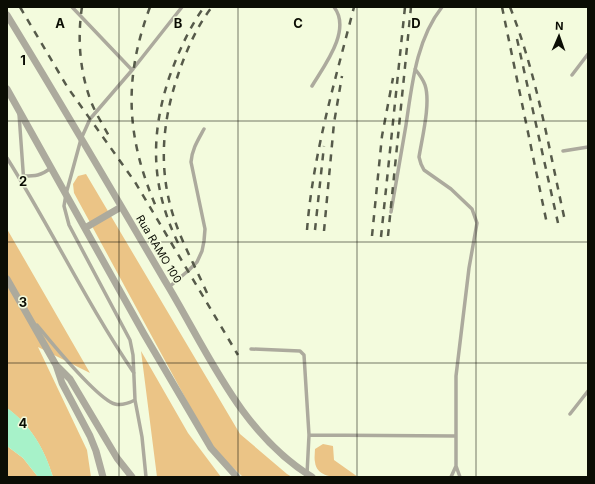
<svg xmlns="http://www.w3.org/2000/svg" width="595" height="484" viewBox="0 0 595 484" font-family="Inter,sans-serif">
<style>
.green{fill:#ebc486}
.water{fill:#a7f2c9}
.lines{fill:none;stroke-linecap:round;stroke-linejoin:round}
.lane{stroke:#acaa9d;stroke-width:3.5}
.street{stroke:#acaa9d;stroke-width:7}
.rail{stroke:#565a4a;stroke-width:2.5;stroke-dasharray:7 7;stroke-linecap:butt}
.grid{fill:none;stroke:#0b0d04;stroke-width:1;stroke-opacity:0.55}
.labels{text-anchor:middle;dominant-baseline:central;stroke-width:3;stroke-linejoin:round;paint-order:stroke}
.street-label{font-size:11px;fill:#0b0d04;stroke:#f3fbdd}
.grid-label{font-size:13px;text-anchor:middle;font-weight:bold;fill:#0b0d04;stroke:#f3fbdd;stroke-width:3;stroke-linejoin:round;paint-order:stroke}
</style>
<rect width="100%" height="100%" fill="#f3fbdd"/>
<path class="green" d="M 86,174 L 240,434 L 287,474 L 292,477 L 243,477 L 213,449 L 74,193 L 73,184 L 78,176 Z
M 7,229 L 90,373 L 38,347 L 87,450 L 91,477 L 53,477 C 44,448 31,426 7,408 Z
M 141,351 L 188,433 L 221,477 L 157,477 Z
M 323,444 L 333,446 L 334,460 L 358,477 C 345,477 317,481 315,462 C 314,458 315,453 315,449 Z
M 7,446 L 23,458 L 38,477 L 7,477 Z"/>
<path class="water" d="M 7,408 C 31,425 45,450 53,477 L 38,477 L 23,458 L 7,446 Z"/>
<g class="lines">
<path class="lane" d="M 72,7 L 132,70
M 415,69 C 419,74 423,79 425,85 C 431,103 422,138 419,157 L 421,164 L 424,170 L 451,189 L 472,209 L 477,223 L 469,268 L 456,376 L 456,466 L 460,477
M 572,75 L 588,54
M 312,86 C 324,66 352,30 334,7
M 19,114 L 24,184
M 563,151 L 588,147
M 7,158 C 51,228 87,304 134,373
M 23,176 C 36,176 40,176 51,168
M 391,212 C 396,183 401,154 406,125 C 412,85 416,40 442,7
M 169,287 L 189,270 L 197,262 L 202,251 L 204,241 L 205,229 L 191,162 C 192,149 198,140 204,129
M 37,325 C 51,342 97,399 115,404 C 122,406 129,403 135,400 L 133,355 L 130,340 L 69,225 L 64,206 L 66,194 L 81,139 L 90,119 L 133,69 L 182,7
M 251,349 L 300,351 L 304,355 L 309,435 L 456,436
M 135,400 L 142,437 L 146,477
M 570,414 L 588,391
M 307,474 L 309,435
M 451,477 L 456,466"/>
<path class="street" d="M 7,15 C 61,103 113,192 165,281 C 207,350 240,433 312,477
M 7,89 L 144,334 L 211,448 L 237,477
M 85,228 L 121,207
M 7,279 L 56,365 L 62,383 L 90,436 L 96,451 L 103,477
M 58,367 L 70,379 L 117,458 L 132,477"/>
<path class="rail" d="M 20,7 L 68,88 L 135,182 L 238,355
M 82,7 C 77,39 80,74 92,104 C 97,116 105,128 111,140
M 150,7 C 123,79 126,138 157,209
M 502,7 L 547,224
M 510,7 C 537,75 549,149 565,221
M 517,39 L 558,223
M 307,230 C 313,154 335,81 354,7
M 315,230 L 324,146
M 324,231 L 334,123 L 342,76
M 372,236 L 382,136 L 393,78
M 388,236 L 411,7
M 381,237 L 405,7
M 178,243 C 151,187 150,136 169,78 C 178,53 189,28 204,7
M 207,293 C 196,268 182,243 174,218 C 158,170 162,122 178,75 C 186,51 197,26 212,7"/>
</g>
<path class="grid" d="M 119,7 L 119,477M 238,7 L 238,477M 357,7 L 357,477M 476,7 L 476,477M 7,121 L 588,121M 7,242 L 588,242M 7,363 L 588,363"/>
<g class="labels">
<g class="street-label">
<text transform="translate(159 249) rotate(59)">Rua RAMO 100</text>
</g>
</g>
<g class="grid-label">
<text x="60" y="28">A</text>
<text x="178" y="28">B</text>
<text x="298" y="28">C</text>
<text x="416" y="28">D</text>
<text x="23" y="65">1</text>
<text x="23" y="186">2</text>
<text x="23" y="307">3</text>
<text x="23" y="428">4</text>
</g>
<rect width="595" height="484" fill="none" stroke="#0b0d04" stroke-width="16"/>
<g transform="translate(559 36) rotate(2)" stroke="#f3fbdd" stroke-width="3" paint-order="stroke">
<path d="M0-3L7 15L0 10L-7 15Z" fill="#0b0d04"/>
<text y="-6" font-size="11" font-weight="bold" text-anchor="middle" fill="#0b0d04">N</text>
</g>
</svg>
